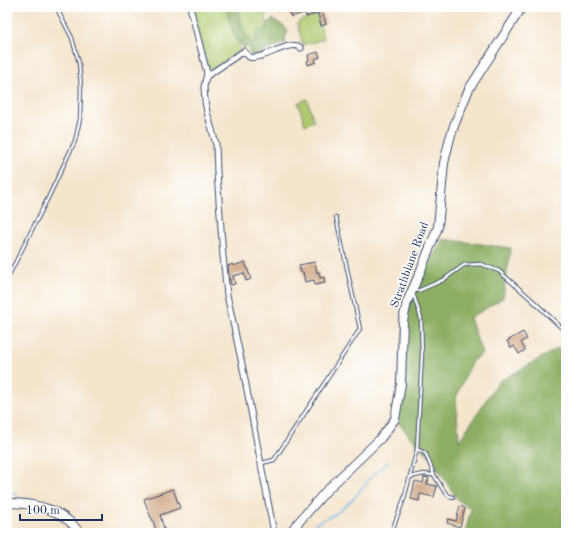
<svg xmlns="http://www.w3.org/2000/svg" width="573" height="540" viewBox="0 0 573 540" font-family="'Old Standard TT',serif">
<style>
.green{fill:#b0ca70;stroke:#667c67}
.forest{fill:#8cae62;stroke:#546e60}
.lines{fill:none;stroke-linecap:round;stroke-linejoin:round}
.stream{stroke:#7dbbf1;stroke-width:1.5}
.building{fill:#cea27e}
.service-casing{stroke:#3c4a6e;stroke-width:4.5}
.minor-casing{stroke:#3c4a6e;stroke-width:7}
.primary-casing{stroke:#3c4a6e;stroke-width:10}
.service{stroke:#fff;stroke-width:2.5}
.minor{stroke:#fff;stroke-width:5}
.primary{stroke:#fff;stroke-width:8}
.labels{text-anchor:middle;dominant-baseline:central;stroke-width:3;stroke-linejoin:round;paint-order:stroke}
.street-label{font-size:12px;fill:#1b2f5e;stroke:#fff}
</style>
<rect width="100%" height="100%" fill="#fff"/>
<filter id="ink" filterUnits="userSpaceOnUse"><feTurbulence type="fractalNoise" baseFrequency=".025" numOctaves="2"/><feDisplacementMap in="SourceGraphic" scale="8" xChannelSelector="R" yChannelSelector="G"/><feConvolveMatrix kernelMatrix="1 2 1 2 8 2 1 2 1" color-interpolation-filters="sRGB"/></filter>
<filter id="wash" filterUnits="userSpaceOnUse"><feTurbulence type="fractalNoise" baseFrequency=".012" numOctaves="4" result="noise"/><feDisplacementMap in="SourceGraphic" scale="16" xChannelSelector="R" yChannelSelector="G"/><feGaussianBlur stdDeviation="0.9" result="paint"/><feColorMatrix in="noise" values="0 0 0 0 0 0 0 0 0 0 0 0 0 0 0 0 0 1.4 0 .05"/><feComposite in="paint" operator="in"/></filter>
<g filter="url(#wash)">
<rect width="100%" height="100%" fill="#f4e5cc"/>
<path class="green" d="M 192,7 L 228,7 L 227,11 L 236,39 L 240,44 L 238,45 L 240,49 L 240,51 L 212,69 L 209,70 L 208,69 Z
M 238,7 L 264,7 L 267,22 L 268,23 L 267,27 L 256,37 L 255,43 L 250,42 C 243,31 239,21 238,7 Z
M 317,15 L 324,39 L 303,45 L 297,24 L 299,21 Z
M 307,99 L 314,121 L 305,125 L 298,103 Z"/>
<path class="forest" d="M 228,7 L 238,7 C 239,21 243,31 250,42 L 255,43 L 258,31 L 263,30 L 267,28 L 268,23 L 273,19 L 285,27 L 288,31 L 285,39 L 286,43 L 255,55 L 250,55 L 248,53 L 250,52 L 249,47 L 248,46 L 245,48 C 235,43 226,17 228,7 Z
M 443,239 L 511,248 L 503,298 L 470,318 L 482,354 L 472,361 L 456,398 L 459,441 L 498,382 L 566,344 L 566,533 L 465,533 L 471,509 L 458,500 L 428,454 L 419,447 L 395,419 L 402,341 L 413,290 Z"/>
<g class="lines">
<path class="stream" d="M 7,495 L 17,494
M 310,533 L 315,524 L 337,513 L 354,498 L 370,478 L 388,462"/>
</g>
<g id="blocks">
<path class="building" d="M 291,7 L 302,7 L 304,13 L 291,17 L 289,12 L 292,12 Z
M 314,7 L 334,7 L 334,8 L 322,12 L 326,24 L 321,26 L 318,13 L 306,17 L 305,10 L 314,8 Z
M 318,52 L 320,57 L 315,59 L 316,62 L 308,65 L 307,61 L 309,60 L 308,55 Z
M 245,262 L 251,279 L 246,281 L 244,273 L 233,276 L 235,284 L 231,285 L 230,281 L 228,266 L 233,264 L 233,266 Z
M 315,262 L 317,273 L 319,272 L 320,278 L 324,277 L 325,283 L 315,285 L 314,280 L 305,282 L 303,272 L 301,272 L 299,265 Z
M 523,332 L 527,339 L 521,342 L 525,350 L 519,354 L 514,346 L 511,348 L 507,341 Z
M 424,477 L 429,478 L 427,484 L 437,486 L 434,497 L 420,494 L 419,501 L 411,499 L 415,481 L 423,483 Z
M 173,489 L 180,508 L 160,515 L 165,533 L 157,533 L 152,518 L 151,518 L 144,499 Z
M 460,506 L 465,508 L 460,527 L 447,523 L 448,519 L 456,521 Z"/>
</g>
</g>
<g filter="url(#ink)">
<use href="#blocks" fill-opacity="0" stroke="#3c4a6e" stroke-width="1"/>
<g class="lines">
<defs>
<path id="service" d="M 7,279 L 49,196 L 75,141 L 80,119 L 81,87 L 79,63 L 72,38 L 56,7
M 414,290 L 418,291 L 443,280 L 464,265 L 481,264 L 499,271 L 531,299 L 566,332
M 417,449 L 426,454 L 434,475 L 444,491 L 449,496 L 453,497
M 262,463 L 274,460 L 360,329 L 336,217
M 410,477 L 424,474 L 434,475
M 391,533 L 404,499 L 417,449 L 422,354 L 421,318 L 413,293"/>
<path id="minor" d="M 190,7 L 207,73 L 204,87 L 205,101 L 207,112 L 216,144 L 217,173 L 223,256 L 227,295 L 242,364 L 274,533
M 207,76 L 244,51 L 249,57 C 264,61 290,38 301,48"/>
<path id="primary" d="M 7,503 C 28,503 53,507 69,521 C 73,524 76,529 80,533
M 290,533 L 296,525 L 327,490 L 381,438 L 395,419 L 401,384 L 403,321 L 407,302 L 421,270 L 438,227 L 444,163 L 450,138 L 455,123 L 469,89 L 522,7"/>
</defs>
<use href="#service" class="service-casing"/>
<use href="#minor" class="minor-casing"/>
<use href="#primary" class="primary-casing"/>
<use href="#service" class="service"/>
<use href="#minor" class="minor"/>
<use href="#primary" class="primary"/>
</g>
</g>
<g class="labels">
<g class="street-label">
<text transform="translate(410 265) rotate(-70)">Strathblane Road</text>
</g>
</g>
<rect width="573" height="540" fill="none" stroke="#fff" stroke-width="24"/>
<path d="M20 514v6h82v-6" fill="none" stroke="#1b2f5e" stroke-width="2"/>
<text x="26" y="514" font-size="12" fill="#1b2f5e" stroke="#ffffff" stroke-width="3" paint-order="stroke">100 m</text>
</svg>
